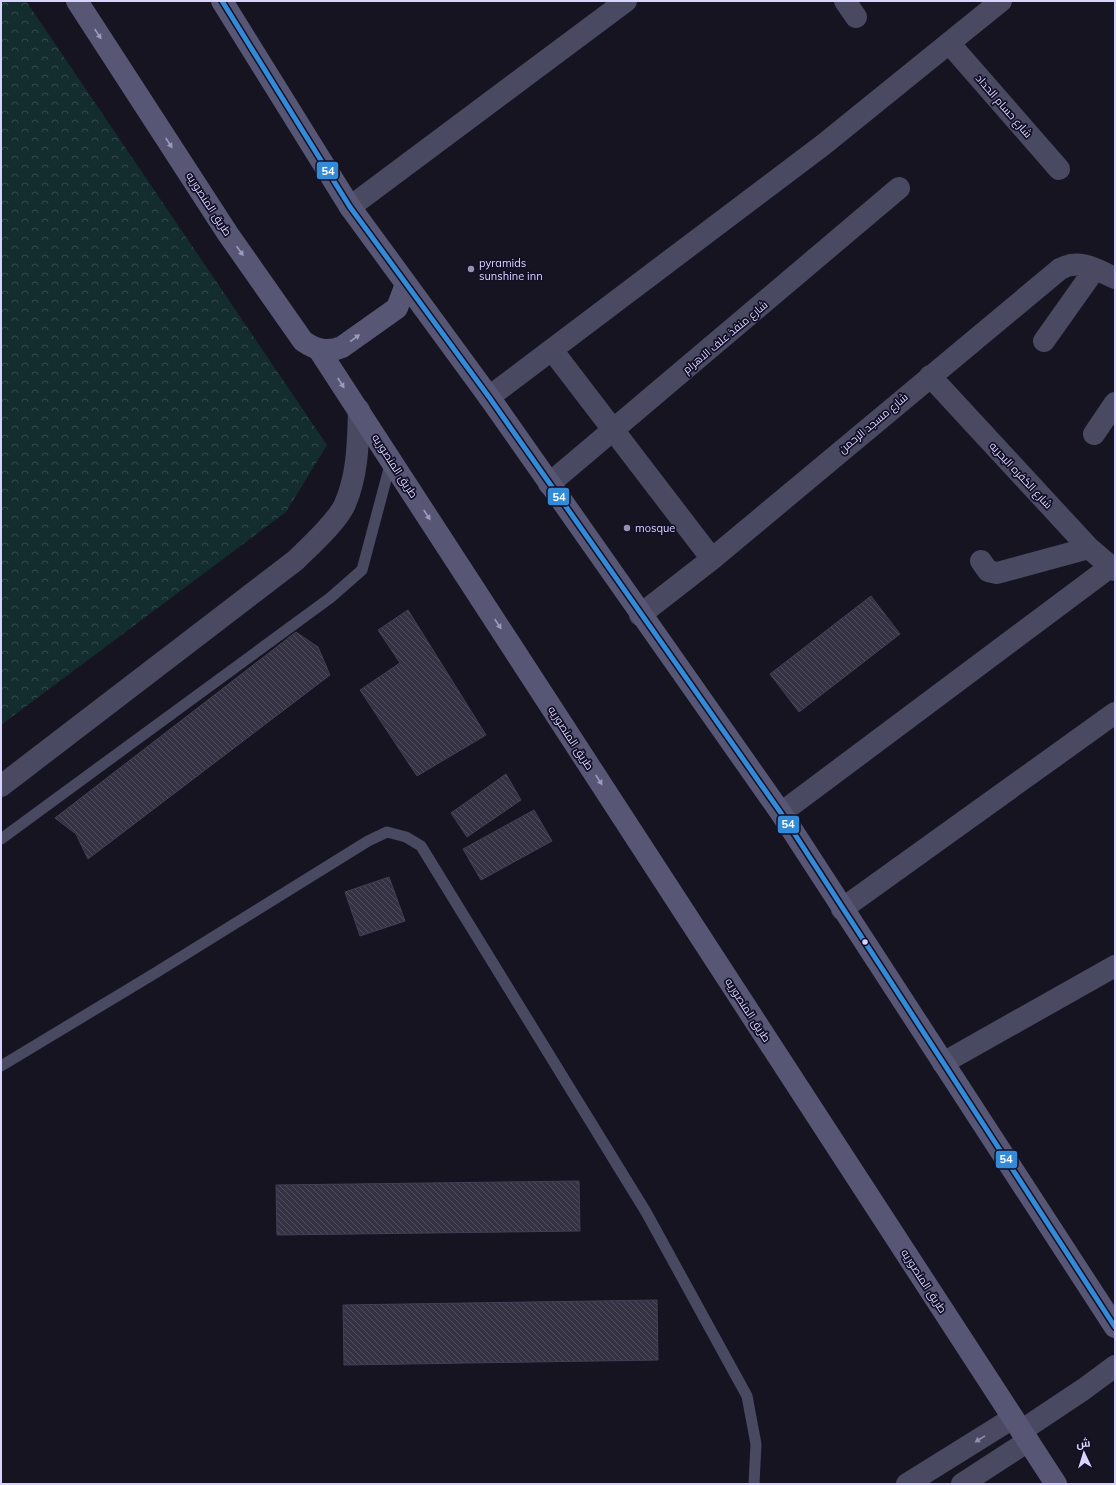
<svg xmlns="http://www.w3.org/2000/svg" width="1116" height="1485" viewBox="0 0 1116 1485" font-family="Mulish,Cairo,sans-serif">
<style>
.forest{fill:url(#forest-crowns)}
.building{fill:url(#building-back-hatch);stroke:#433f54}
.lines{fill:none;stroke-linecap:round;stroke-linejoin:round}
.service{stroke:#4a4962;stroke-width:11}
.minor{stroke:#4a4962;stroke-width:22}
.secondary{stroke:#575674;stroke-width:22}
.bus-1-casing{stroke:#130f26;stroke-width:8}
.bus-1{stroke:#338bd7;stroke-width:5}
.oneway{fill:#9e9bc0}
.oneway2{fill:#928eb0}
.poi-dot{fill:#9591b1;stroke:#130f26;stroke-width:1.5}
.bus-dot{fill:#d9d4ff;stroke:#130f26;stroke-width:1.5}
.labels{text-anchor:middle;dominant-baseline:central;stroke-width:3.5;stroke-linejoin:round;paint-order:stroke}
.street-label{font-size:11px;fill:#d9d4ff;stroke:#130f26}
.poi-label{font-size:11px;fill:#d9d4ff;stroke:#130f26;text-anchor:start}
.line-badge{stroke:#130f26;stroke-width:1.5}
.badge-label{font-size:11px;text-anchor:middle;font-weight:bold;fill:#fff}
</style>
<defs>
<pattern id="forest-crowns" width="20" height="18" patternUnits="userSpaceOnUse"><rect width="20" height="18" fill="#132c2d"/><path d="M2 6a3 3 0 1 1 6 0M12 15a3 3 0 1 1 6 0" fill="none" stroke="#354a4c"/></pattern>
<pattern id="building-back-hatch" width="6" height="6" patternUnits="userSpaceOnUse"><rect width="6" height="6" fill="#343243"/><path d="M-1 5l2 2M0 0l6 6M5-1l2 2" fill="none" stroke="#514f5f"/></pattern>
</defs>
<rect width="100%" height="100%" fill="#161421"/>
<path class="forest" d="M 1,1 L 26,1 L 327,445 L 286,512 L 1,725 Z"/>
<path class="building" d="M 871,596 L 900,634 L 799,712 L 770,674 Z
M 408,610 L 486,735 L 417,776 L 360,690 L 400,663 L 378,630 Z
M 296,632 L 318,647 L 330,675 L 88,859 L 76,834 L 55,818 Z
M 506,774 L 521,800 L 467,837 L 451,813 Z
M 534,810 L 552,841 L 481,880 L 463,849 Z
M 389,877 L 405,921 L 360,936 L 345,892 Z
M 579,1181 L 580,1231 L 277,1235 L 276,1185 Z
M 657,1300 L 658,1360 L 344,1365 L 343,1305 Z"/>
<g class="lines">
<path class="service" d="M 1,839 L 330,598 L 362,570 L 391,461
M 1,1066 L 152,975 L 368,841 L 387,832 L 406,837 L 421,846 L 646,1212 L 747,1396 L 756,1444 L 754,1484"/>
<path class="minor" d="M 845,1 L 856,17
M 949,43 L 1059,169
M 350,207 L 626,1
M 1044,341 L 1095,269
M 552,350 L 712,559
M 930,376 L 1089,548 L 1115,570
M 489,397 L 823,145 L 1001,1
M 1094,434 L 1115,403
M 549,484 L 899,188
M 981,561 L 988,571 L 997,573 L 1089,548
M 640,615 L 712,559 L 1060,269 C 1080,258 1097,270 1115,278
M 1,786 L 296,560 C 309,547 338,521 345,504 C 358,474 358,442 359,410
M 781,813 L 1110,567
M 842,909 L 1115,713
M 943,1063 L 1115,966
M 1021,1431 L 1084,1389 L 1115,1366
M 907,1484 L 1013,1418
M 962,1484 L 1028,1441"/>
<path class="secondary" d="M 77,1 L 228,234 L 303,341 C 316,350 327,353 342,347 L 397,308 L 406,284
M 222,1 L 350,207 L 489,397 L 781,813 L 1115,1327
M 319,350 L 1056,1484"/>
<defs>
<path id="bus-1" d="M 222,1 L 350,207 L 489,397 L 781,813 L 1115,1327"/>
</defs>
<use href="#bus-1" class="bus-1-casing"/>
<use href="#bus-1" class="bus-1"/>
</g>
<defs><path id="oneway-solid" d="M-6-.8H1V-3.2L6.5 0L1 3.2V.8H-6Z"/></defs>
<g class="oneway">
<use href="#oneway-solid" transform="translate(98 34) rotate(57)"/>
<use href="#oneway-solid" transform="translate(169 143) rotate(57)"/>
<use href="#oneway-solid" transform="translate(240 251) rotate(55)"/>
<use href="#oneway-solid" transform="translate(355 338) rotate(-36)"/>
<use href="#oneway-solid" transform="translate(341 383) rotate(57)"/>
<use href="#oneway-solid" transform="translate(427 515) rotate(57)"/>
<use href="#oneway-solid" transform="translate(498 624) rotate(57)"/>
<use href="#oneway-solid" transform="translate(599 780) rotate(57)"/>
</g>
<use class="oneway2" href="#oneway-solid" transform="translate(980 1439) rotate(148)"/>
<g class="poi-dot">
<circle cx="471" cy="269" r="4"/>
<circle cx="627" cy="528" r="4"/>
</g>
<circle class="bus-dot" cx="865" cy="942" r="3.5"/>
<g class="labels">
<g class="street-label">
<text transform="translate(1004 106) rotate(49)">شارع حسام الحداد</text>
<text transform="translate(209 204) rotate(57)">طريق المنصوريه</text>
<text transform="translate(725 337) rotate(-40)">شارع منفذ علف الاهرام</text>
<text transform="translate(873 423) rotate(-40)">شارع مسجد الرحمن</text>
<text transform="translate(395 466) rotate(57)">طريق المنصوريه</text>
<text transform="translate(1021 475) rotate(47)">شارع الكفره البحريه</text>
<text transform="translate(571 738) rotate(57)">طريق المنصوريه</text>
<text transform="translate(748 1010) rotate(57)">طريق المنصوريه</text>
<text transform="translate(924 1281) rotate(57)">طريق المنصوريه</text>
</g>
<g class="poi-label">
<text x="479" y="263">pyramids<tspan x="479" dy="13">sunshine inn</tspan></text>
<text x="635" y="528">mosque</text>
</g>
</g>
<g class="line-badge">
<rect x="316" y="161" width="23" height="19" rx="4" fill="#338bd7"/>
<rect x="547" y="487" width="23" height="19" rx="4" fill="#338bd7"/>
<rect x="777" y="815" width="23" height="19" rx="4" fill="#338bd7"/>
<rect x="995" y="1150" width="23" height="19" rx="4" fill="#338bd7"/>
</g>
<g class="badge-label">
<text x="328" y="175">54</text>
<text x="559" y="501">54</text>
<text x="788" y="828">54</text>
<text x="1006" y="1163">54</text>
</g>
<rect width="1116" height="1485" fill="none" stroke="#d9d4ff" stroke-width="4"/>
<g transform="translate(1084 1453) rotate(356)" stroke="#130f26" stroke-width="3" paint-order="stroke">
<path d="M0-3L7 15L0 10L-7 15Z" fill="#d9d4ff"/>
<text y="-6" font-size="11" font-weight="bold" text-anchor="middle" fill="#d9d4ff">ش</text>
</g>
</svg>
